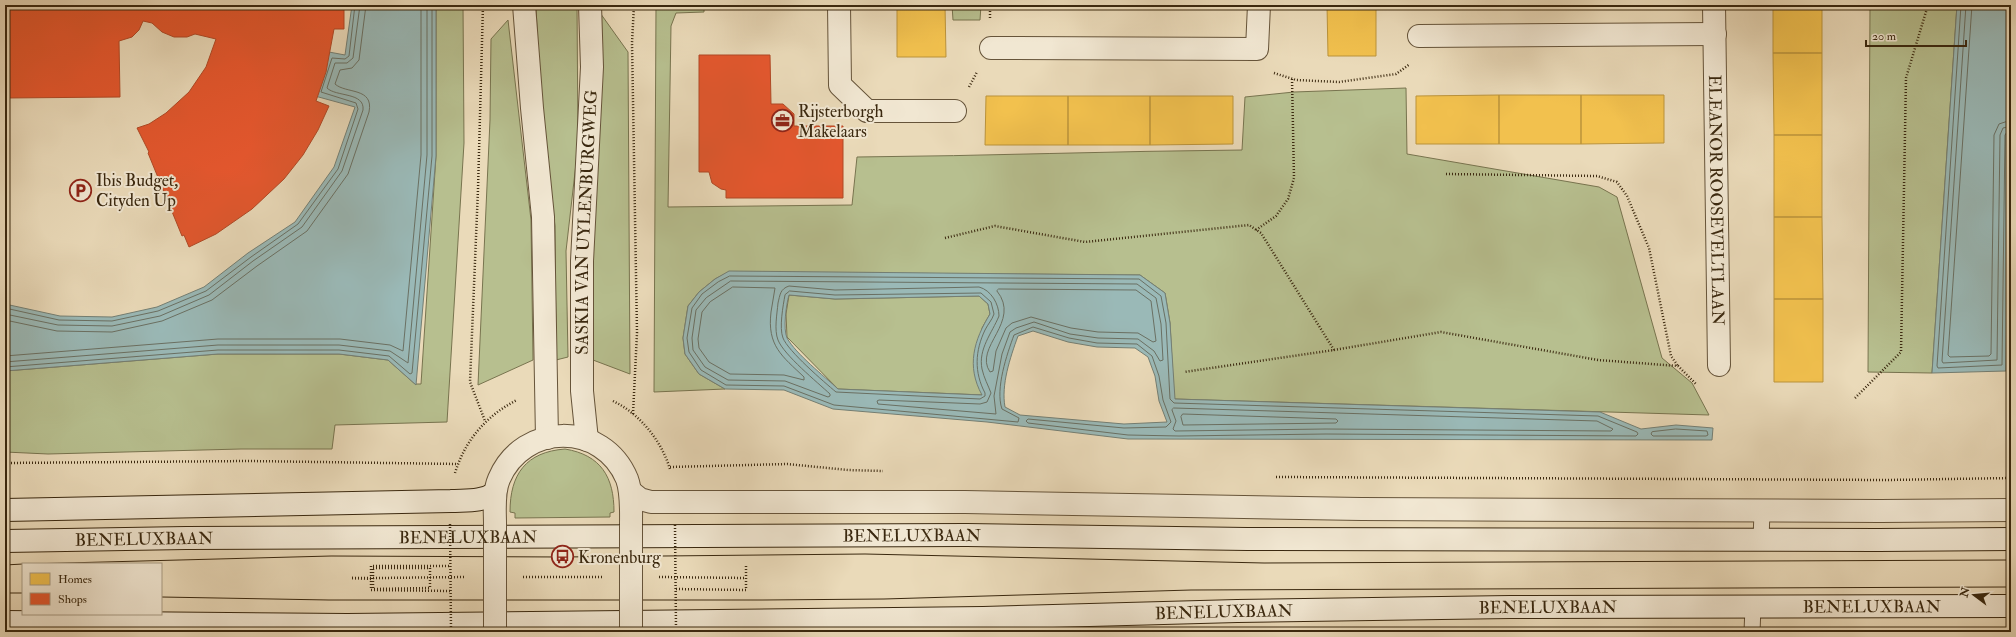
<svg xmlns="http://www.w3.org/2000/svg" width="2016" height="637" viewBox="0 0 2016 637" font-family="'IM FELL Double Pica',serif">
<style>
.green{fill:#b7bf8f;stroke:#78744f}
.water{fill:#9ab9b7;stroke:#747f74;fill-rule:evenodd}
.homes{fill:#f2c14e;stroke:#bb933b}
.shops{fill:#e4572e;stroke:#b14925}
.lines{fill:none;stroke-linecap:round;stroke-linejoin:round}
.shore{stroke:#6a7063;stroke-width:1}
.service-casing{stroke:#66543a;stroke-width:17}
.minor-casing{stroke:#66543a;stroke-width:24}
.tertiary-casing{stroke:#66543a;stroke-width:24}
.secondary-casing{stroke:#3a280f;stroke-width:24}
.path{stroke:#3a280f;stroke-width:2.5;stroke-dasharray:1 2;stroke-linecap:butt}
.service{stroke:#f1e7d2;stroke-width:15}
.minor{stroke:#f1e7d2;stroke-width:22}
.tertiary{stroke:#f1e7d2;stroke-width:22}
.secondary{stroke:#f1e7d2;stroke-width:22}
.tram{stroke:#3a280f;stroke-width:1}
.tertiary-bridge-casing{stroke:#66543a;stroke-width:24;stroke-linecap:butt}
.path-bridge{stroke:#3a280f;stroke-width:2.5;stroke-dasharray:1 2;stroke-linecap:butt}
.tertiary-bridge{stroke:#f1e7d2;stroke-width:22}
.labels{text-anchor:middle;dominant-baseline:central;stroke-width:4;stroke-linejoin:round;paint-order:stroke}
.poi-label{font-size:17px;fill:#3a280f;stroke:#f1e7d2;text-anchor:start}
.street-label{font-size:17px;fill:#3a280f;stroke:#f1e7d2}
</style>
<rect width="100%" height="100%" fill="#eadab9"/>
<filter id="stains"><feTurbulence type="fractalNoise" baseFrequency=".005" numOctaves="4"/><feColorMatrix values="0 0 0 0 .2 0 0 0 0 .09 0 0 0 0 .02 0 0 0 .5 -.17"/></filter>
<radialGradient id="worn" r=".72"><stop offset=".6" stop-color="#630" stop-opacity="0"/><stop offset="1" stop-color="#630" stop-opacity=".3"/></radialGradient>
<path class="green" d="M 436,5 L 463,5 L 464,143 L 447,422 L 335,425 L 332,449 L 241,449 L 48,454 L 5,452 L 5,371 L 218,354 L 339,354 L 388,360 L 415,384 L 421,384 L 436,156 Z
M 536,5 L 577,5 L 578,146 L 566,251 L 568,357 L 556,360 L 555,226 L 540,103 Z
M 656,5 L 704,5 L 704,12 L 676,13 L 671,26 L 668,207 L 852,205 L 857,157 C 986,156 1114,151 1242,150 L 1245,97 L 1294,92 L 1406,88 L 1407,154 L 1599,187 L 1617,197 L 1662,358 L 1692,383 L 1709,415 L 1174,399 L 1170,323 L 1165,293 L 1140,275 L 729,272 L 715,279 L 699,292 L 688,306 L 683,338 L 685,354 L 699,374 L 725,389 L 654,392 Z
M 952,5 L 981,5 L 980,20 L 953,20 Z
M 1870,5 L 1957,5 L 1932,373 L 1868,372 Z
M 598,10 L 628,52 L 630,374 L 593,360 L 589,238 Z
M 508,20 L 531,220 L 533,360 L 478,385 L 490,120 L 491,39 Z
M 2011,41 L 2011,371 L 2006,371 L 2010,44 Z
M 789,295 L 835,299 L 979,296 L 988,304 L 990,314 L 982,328 L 983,395 L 838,389 L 787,337 L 786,314 Z
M 565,449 C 601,455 614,477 614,512 L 610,513 L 610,517 L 515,518 L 515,513 L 510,512 C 510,474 526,452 565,449 Z"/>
<path class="water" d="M 352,5 L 436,5 L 436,156 L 416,385 L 388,360 L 339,354 L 218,354 L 5,371 L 5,304 L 60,316 L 112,317 L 157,307 L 204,287 L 248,253 L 295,222 L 334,167 L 355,107 L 315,96 L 329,52 L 345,55 Z
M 1957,5 L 2011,5 L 2006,371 L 1932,373 Z
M 729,271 L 1140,275 L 1165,293 L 1170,323 L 1175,399 L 1600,412 L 1641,429 L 1676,425 L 1713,428 L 1712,440 L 1128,439 L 987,422 L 833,409 L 784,390 L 725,389 L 699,374 L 685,354 L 683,338 L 688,306 L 699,292 L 715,279 ZM 789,295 L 835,299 L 979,296 L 988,304 L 990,314 C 974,340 966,366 982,395 L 838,389 C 824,376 796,354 787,338 C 783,329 786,305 789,295 ZM 1033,331 L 1068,342 L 1097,347 L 1135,348 L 1148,357 L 1155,376 L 1159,401 L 1167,422 L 1124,424 L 1020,415 L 1005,407 C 1001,385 1010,358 1018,336 Z"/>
<path class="homes" d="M 897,5 L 945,5 L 946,57 L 897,57 Z
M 1327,5 L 1376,5 L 1376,56 L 1328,56 Z
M 1773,5 L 1822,5 L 1822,53 L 1773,53 Z
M 1773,53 L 1822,53 L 1822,135 L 1774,135 Z
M 1499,95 L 1581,95 L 1581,144 L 1499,144 Z
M 1499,95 L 1499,144 L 1416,144 L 1416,96 Z
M 1581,95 L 1664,95 L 1664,143 L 1581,144 Z
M 986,96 L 1068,96 L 1068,145 L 985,145 Z
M 1068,96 L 1150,96 L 1150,145 L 1068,145 Z
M 1150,96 L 1233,96 L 1233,144 L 1150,145 Z
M 1774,135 L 1822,135 L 1822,217 L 1774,217 Z
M 1774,217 L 1822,217 L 1823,299 L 1774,299 Z
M 1774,299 L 1823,299 L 1823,382 L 1774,382 Z"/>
<path class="shops" d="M 5,5 L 344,5 L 344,29 L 334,29 L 326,72 L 316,101 L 329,106 L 318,130 L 303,155 L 284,179 L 252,209 L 216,234 L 189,247 L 184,235 L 182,236 L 148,153 L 149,152 L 137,128 L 149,124 L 166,113 L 189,92 L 206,67 L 216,39 L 195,34 L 187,37 L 174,37 L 162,32 L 152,23 L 143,21 L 139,30 L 132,37 L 119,41 L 120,97 L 5,98 Z
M 699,55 L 770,55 L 771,104 L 783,104 L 794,114 L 794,126 L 843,126 L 843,198 L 726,198 L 726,190 L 721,189 L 712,183 L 709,172 L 699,172 Z"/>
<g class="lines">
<path class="shore" d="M 1961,5 L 1937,366 L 1938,368 L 2002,365 L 2005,135 L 2007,132 L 2011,131
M 1966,5 L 1942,361 L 1943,363 L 1997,360 L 2000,135 L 2003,128 L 2011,126
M 1972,5 L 1948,355 L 1950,357 L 1989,356 L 1991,354 L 1994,135 L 1999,124 L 2011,120
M 730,276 L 1139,279 L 1161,296 L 1166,323 L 1170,399 L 1174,403 L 1598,416 L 1637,432 L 1638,434 L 1636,436 L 1326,434 L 1179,436 L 1128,435 L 1028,423 L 1026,421 L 1028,419 L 1124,428 L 1166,427 L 1171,422 L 1163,400 L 1159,376 L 1152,356 L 1137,344 L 1097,343 L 1069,338 L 1033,327 L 1014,335 C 1007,354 995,389 1002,409 L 1019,418 L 1018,422 L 834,405 L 784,386 L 726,385 L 701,370 L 689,352 L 687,338 L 692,308 L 702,294 L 718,282 Z
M 731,281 L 1137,284 L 1156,298 L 1161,324 L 1163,360 L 1160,361 L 1154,351 L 1138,339 L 1098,338 L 1070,334 L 1034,322 L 1016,328 L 1010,332 L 1002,354 L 994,396 L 996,414 L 878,404 L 877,401 L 879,400 L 980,404 L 987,402 L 991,393 C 988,385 984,378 982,369 C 978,349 992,333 999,316 C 999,304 991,290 979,287 L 835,290 L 789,286 C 780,289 780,295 778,303 C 777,314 774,330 778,340 C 784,355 817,382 830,394 L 830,396 L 828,397 L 785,381 L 728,380 L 705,367 L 693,350 L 692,338 L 696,310 L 706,298 Z
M 733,287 L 775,288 C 774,296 772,304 771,312 C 767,346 782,356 804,377 L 804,380 L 784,375 L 730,374 L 709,362 L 699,348 L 698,339 L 702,312 L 710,302 Z
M 999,289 L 1136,290 L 1151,301 L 1156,341 L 1153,342 L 1138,333 L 1098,332 L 1071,328 L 1031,317 L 1012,323 L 1006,328 L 996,351 L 993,371 L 990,372 C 973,347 1022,322 997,291 Z
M 790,291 L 835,295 L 981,293 L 991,302 L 994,314 C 992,320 988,324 985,330 C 975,351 974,372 985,393 L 985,396 L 980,399 L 836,392 C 824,382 788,351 783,338 C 779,328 783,306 785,295 Z
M 5,308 L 59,320 L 112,321 L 158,311 L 206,291 L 251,257 L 298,224 L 338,169 L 358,109 L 356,103 L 321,92 L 332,58 L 345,59 L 349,56 L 355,5
M 5,314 L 58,325 L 112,326 L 160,316 L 209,295 L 253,261 L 302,227 L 342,171 L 363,110 C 365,92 336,97 327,88 L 335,63 L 347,63 L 353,58 L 360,5
M 5,320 L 57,331 L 112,332 L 162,321 L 212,300 L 257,266 L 307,231 L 348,174 L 369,112 C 374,87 346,94 335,84 L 340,70 L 352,68 L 359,60 L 366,5
M 5,356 L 218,339 L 340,339 L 390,345 L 403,351 L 421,155 L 421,5
M 5,362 L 218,345 L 339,345 L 390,351 L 408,363 L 427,155 L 427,5
M 5,367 L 218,350 L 339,350 L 389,356 L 410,374 L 412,373 L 432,156 L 432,5
M 1174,408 L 1597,421 L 1613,429 L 1611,431 L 1326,429 L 1175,431 L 1173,429 L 1176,421 L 1172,410 Z
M 1183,414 L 1336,419 L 1338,421 L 1336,423 L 1183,425 L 1181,417 Z
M 1676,429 L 1707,431 L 1708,435 L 1706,436 L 1653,436 L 1651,434 L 1652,432 Z"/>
<defs>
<path id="service" d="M 1761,540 L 1762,511
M 1752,632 L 1753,607"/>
<g id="minor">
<path d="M 839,5 L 840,85 L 867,111 L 955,111"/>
<path id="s1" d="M 1714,5 L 1719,365"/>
<path d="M 1419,36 L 1715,34"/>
<path d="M 991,48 L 1257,49 L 1259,5"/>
</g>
<g id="tertiary">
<path d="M 524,5 L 532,108 L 543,217 L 547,438"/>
<path id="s2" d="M 587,440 L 582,391 L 582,261 L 592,67 L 590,5"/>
<path d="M 630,491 L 640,499 L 651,502 L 965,502 L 1361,509 L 1880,511 L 2011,510"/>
<path d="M 495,524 C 495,510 493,493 499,479 C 523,422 603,421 627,479 C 632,493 631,510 631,525"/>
</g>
<g id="secondary">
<path d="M 5,510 L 451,501 C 466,500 482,502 495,493"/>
<path id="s3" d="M 5,541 L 186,538 L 967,535 L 1247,539 L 1878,540 L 2011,539"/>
<path id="s4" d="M 5,622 L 347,625 L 983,618 L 1237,611 L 1510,607 L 2011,606"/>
</g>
</defs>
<use href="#service" class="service-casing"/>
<use href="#minor" class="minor-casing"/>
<use href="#tertiary" class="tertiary-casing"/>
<use href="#secondary" class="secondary-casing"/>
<path class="path" d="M 483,5 L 478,189 L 470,382 L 485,421
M 990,5 L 990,20
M 1274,73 L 1296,80 L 1339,82 L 1396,74 L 1410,64
M 969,87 L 977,72
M 1446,174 L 1597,176 L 1617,182 L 1627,196 L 1649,248 L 1671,356 L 1678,366
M 1256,230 L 1276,216 L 1288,199 L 1294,178 L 1292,79
M 945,238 L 995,226 L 1085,242 L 1249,225 L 1261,233 L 1334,350 L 1184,372
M 1334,350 L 1441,332 L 1598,360 L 1678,366 L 1696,384
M 1855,398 L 1901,352 L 1906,78 L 1928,5
M 613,401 C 640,414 661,440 670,469
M 633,414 L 637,333 L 632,43 L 634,5
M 5,463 L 249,461 L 458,464
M 670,467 L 787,464 L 848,470 L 883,471
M 455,473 C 465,440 487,415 517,400
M 1276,477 L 1887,480 L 2011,478
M 373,568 L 430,568 L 430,588 L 373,589 Z
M 523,577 L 602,577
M 659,577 L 746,578
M 352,578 L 373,579
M 379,578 L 466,577
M 676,589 L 746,590 L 746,565"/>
<use href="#service" class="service"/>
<use href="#minor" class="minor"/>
<use href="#tertiary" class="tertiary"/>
<use href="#secondary" class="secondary"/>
<path class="tram" d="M 28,564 L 331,556 L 562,557 L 865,554 L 1264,563 L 2011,560
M 5,565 L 23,564
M 5,593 L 23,593
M 161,597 L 329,600 L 763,600 L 884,599 L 1191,590 L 2011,587"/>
<defs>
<path id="tertiary-bridge" d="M 495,524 L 495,630
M 631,629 L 631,525"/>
</defs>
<use href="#tertiary-bridge" class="tertiary-bridge-casing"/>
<path class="path-bridge" d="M 450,524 L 451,630
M 675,525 L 676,629
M 352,578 L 379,578
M 450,591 L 371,590 L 371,566 L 450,566"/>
<use href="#tertiary-bridge" class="tertiary-bridge"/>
</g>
<defs>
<symbol id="office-ring" viewBox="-11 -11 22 22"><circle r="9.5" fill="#f1e7d2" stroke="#8f2418" stroke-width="1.5"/><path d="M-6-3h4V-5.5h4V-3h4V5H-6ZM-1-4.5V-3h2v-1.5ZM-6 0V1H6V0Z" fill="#8f2418"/></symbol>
<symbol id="parking-ring" viewBox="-11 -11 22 22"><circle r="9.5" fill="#f1e7d2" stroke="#8f2418" stroke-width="1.5"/><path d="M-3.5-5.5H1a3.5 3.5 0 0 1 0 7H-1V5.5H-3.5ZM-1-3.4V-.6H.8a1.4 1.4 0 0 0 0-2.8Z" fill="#8f2418"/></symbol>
<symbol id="bus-ring" viewBox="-11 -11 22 22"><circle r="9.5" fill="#f1e7d2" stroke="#8f2418" stroke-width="1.5"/><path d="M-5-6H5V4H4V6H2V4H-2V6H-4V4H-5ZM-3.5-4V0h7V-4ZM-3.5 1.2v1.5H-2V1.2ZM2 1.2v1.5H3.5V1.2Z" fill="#8f2418"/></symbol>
</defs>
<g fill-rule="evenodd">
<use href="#office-ring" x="770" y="108" width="25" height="25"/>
<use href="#parking-ring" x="68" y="178" width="25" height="25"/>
<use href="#bus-ring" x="550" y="544" width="25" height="25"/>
</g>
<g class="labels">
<g class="poi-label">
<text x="798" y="111">Rijsterborgh<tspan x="798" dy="20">Makelaars</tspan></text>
<text x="96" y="180">Ibis Budget,<tspan x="96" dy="20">Cityden Up</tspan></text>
<text x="578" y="557">Kronenburg</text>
</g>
<g class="street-label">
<text stroke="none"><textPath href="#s1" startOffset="195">ELEANOR ROOSEVELTLAAN</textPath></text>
<text stroke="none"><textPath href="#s2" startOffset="218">SASKIA VAN UYLENBURGWEG</textPath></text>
<text stroke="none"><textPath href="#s3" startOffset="907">BENELUXBAAN</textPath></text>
<text stroke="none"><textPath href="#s3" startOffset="463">BENELUXBAAN</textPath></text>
<text stroke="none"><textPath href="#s3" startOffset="139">BENELUXBAAN</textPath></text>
<text stroke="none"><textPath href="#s4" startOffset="1867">BENELUXBAAN</textPath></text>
<text stroke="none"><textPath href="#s4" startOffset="1543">BENELUXBAAN</textPath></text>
<text stroke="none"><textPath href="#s4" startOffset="1219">BENELUXBAAN</textPath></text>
</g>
</g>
<rect width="2016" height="637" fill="none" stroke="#eadab9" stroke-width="20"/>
<rect x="6" y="6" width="2004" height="625" fill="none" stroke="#3a280f" stroke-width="2"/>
<rect x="10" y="10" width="1996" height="617" fill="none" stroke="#3a280f"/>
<rect x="22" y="563" width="140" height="52" fill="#f1e7d2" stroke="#a89b84"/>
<rect x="30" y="573" width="20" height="12" fill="#f2c14e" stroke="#a89b84"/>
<text x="58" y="583" font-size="12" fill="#3a280f">Homes</text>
<rect x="30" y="593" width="20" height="12" fill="#e4572e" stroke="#a89b84"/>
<text x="58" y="603" font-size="12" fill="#3a280f">Shops</text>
<g transform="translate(1974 595) rotate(286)" stroke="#f1e7d2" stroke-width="3" paint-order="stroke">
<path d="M0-3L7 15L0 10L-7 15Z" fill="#3a280f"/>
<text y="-6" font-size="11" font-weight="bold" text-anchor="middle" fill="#3a280f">N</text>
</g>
<path d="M1866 40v6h100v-6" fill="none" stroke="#3a280f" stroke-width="2"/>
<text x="1872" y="40" font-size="12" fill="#3a280f" stroke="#f1e7d2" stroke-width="3" paint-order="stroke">20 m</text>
<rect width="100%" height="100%" filter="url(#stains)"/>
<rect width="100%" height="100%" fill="url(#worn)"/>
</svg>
